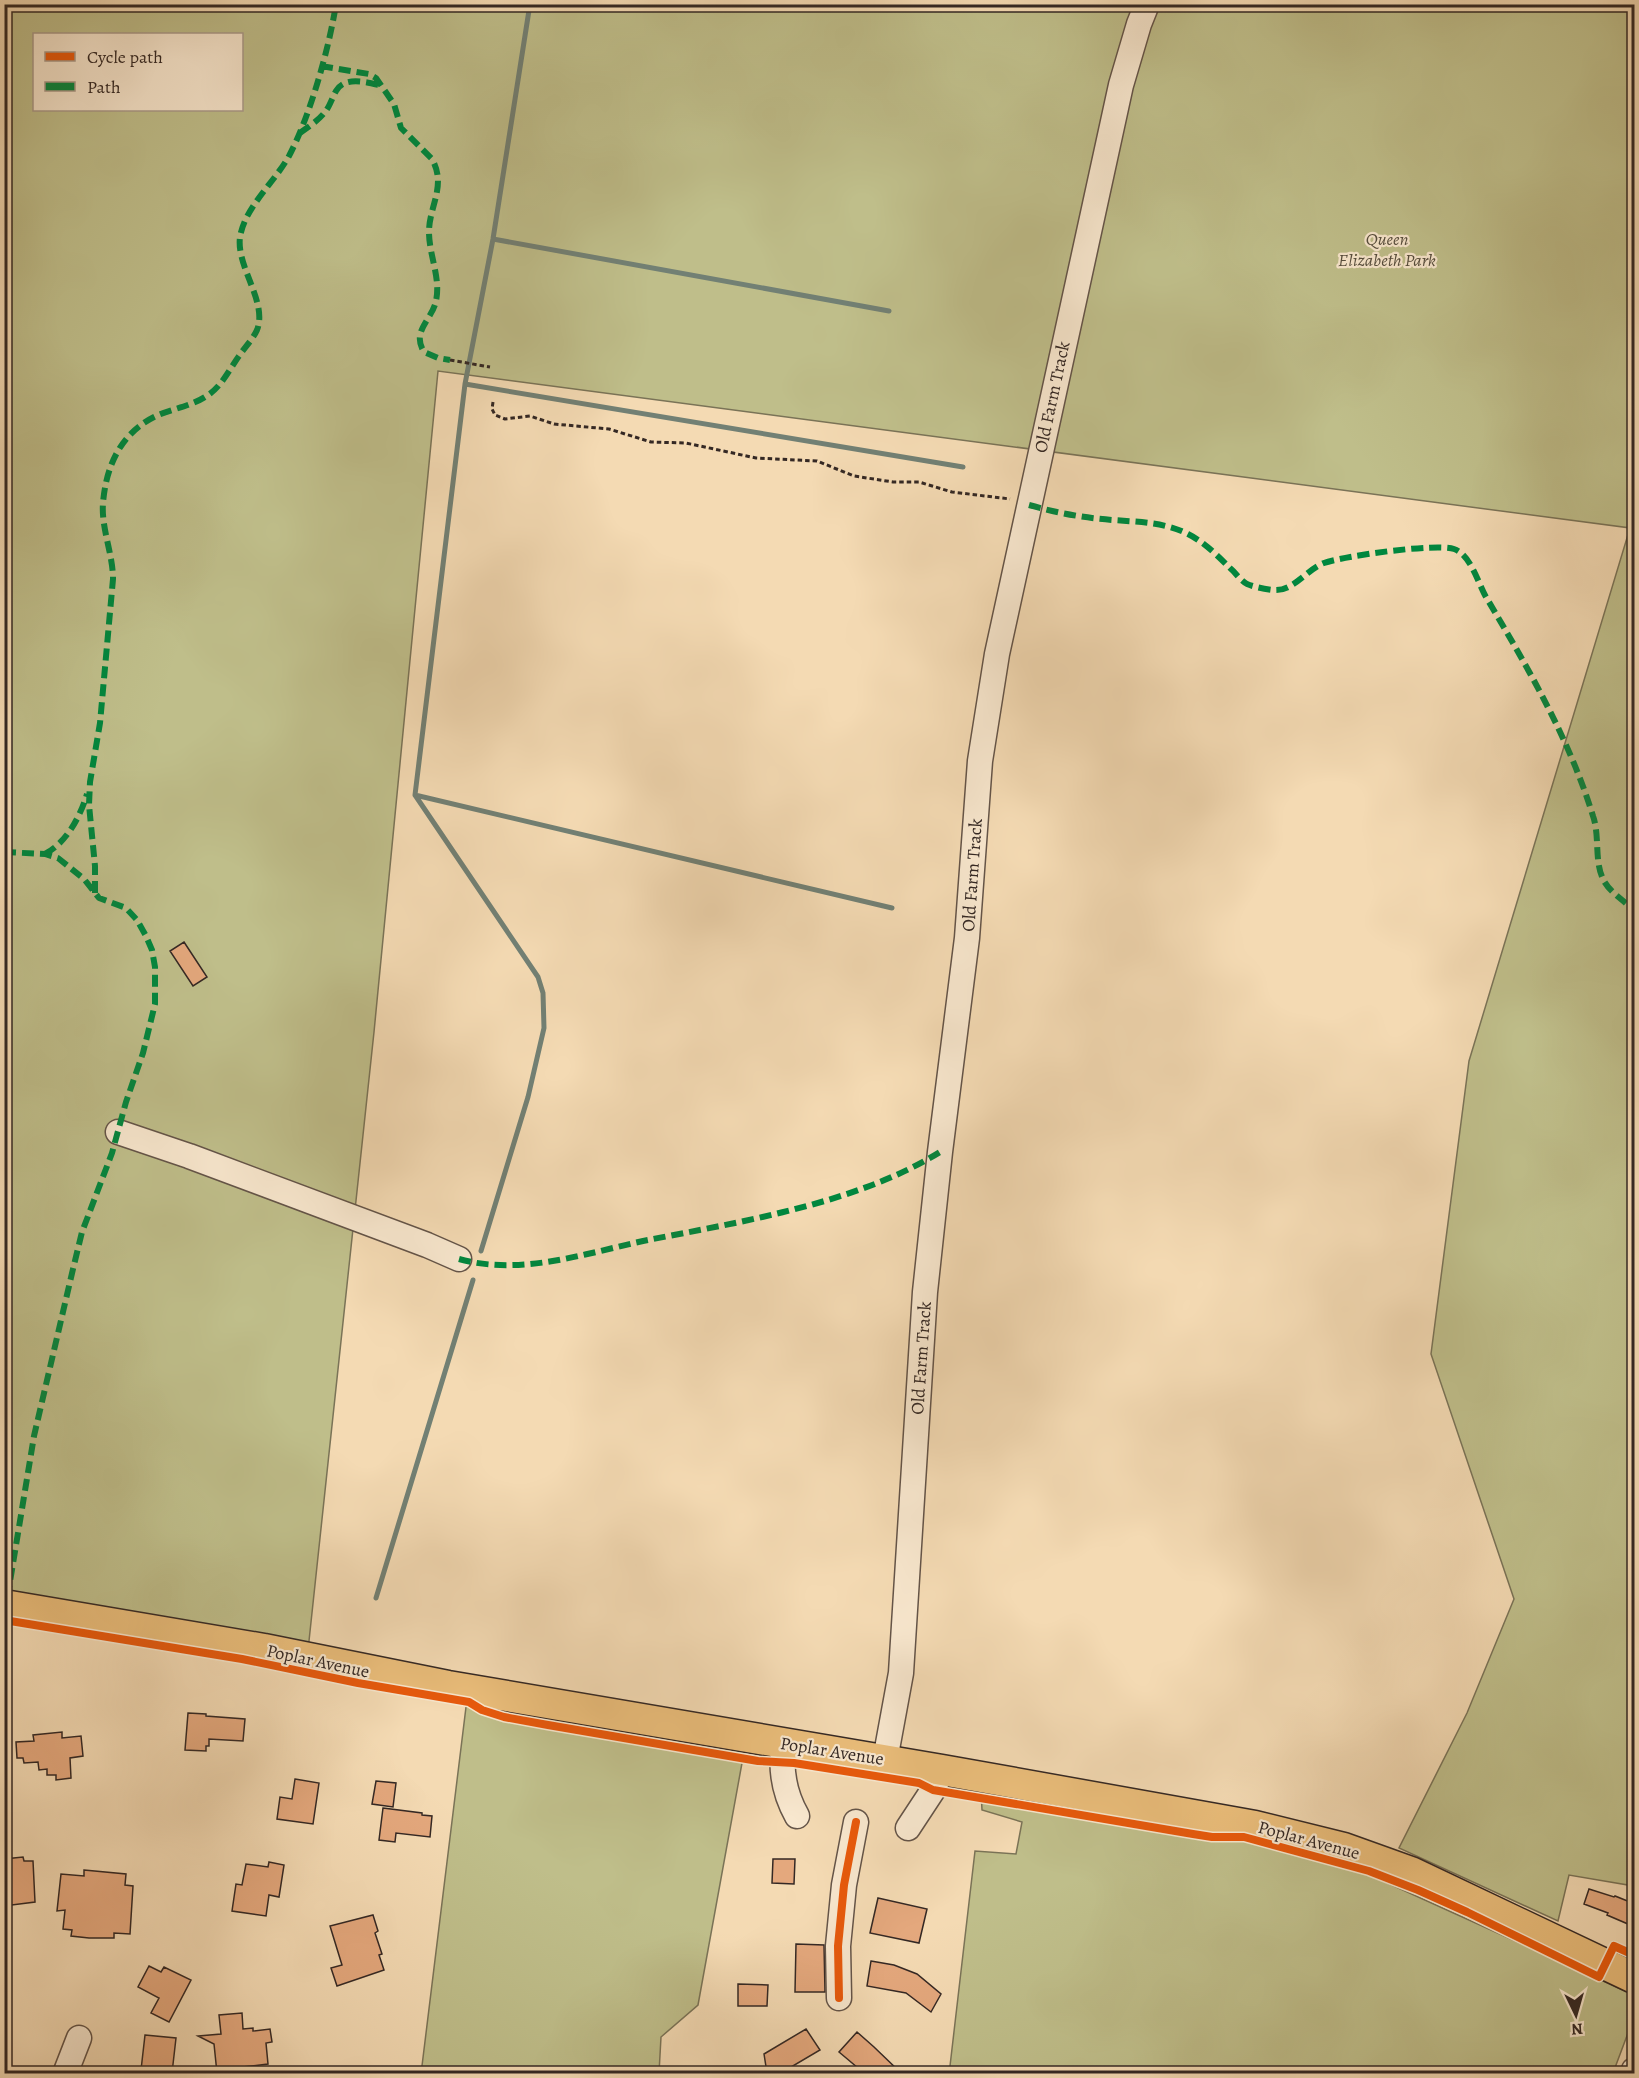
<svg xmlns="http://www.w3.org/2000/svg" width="1639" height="2078" viewBox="0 0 1639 2078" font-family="Alegreya,serif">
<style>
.green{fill:#bfbe8a;stroke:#7a7357;stroke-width:1.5;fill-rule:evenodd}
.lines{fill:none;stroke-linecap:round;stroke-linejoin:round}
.stream{stroke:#728074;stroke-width:5}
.building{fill:#e4a87d;stroke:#342824;stroke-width:1.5}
.minor-casing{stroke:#645448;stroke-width:27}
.major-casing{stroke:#342824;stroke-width:33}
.path{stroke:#342824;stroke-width:3;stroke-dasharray:4.5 3;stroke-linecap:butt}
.minor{stroke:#f8e7ce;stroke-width:24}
.major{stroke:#eabd7a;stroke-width:30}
.quiet{stroke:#00873e;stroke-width:6;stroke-dasharray:12 6;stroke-linecap:butt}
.cycleway-casing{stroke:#f8e7ce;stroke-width:11}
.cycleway{stroke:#e8590c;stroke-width:8}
.labels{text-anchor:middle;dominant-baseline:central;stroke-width:4.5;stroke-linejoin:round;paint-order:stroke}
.park-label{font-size:18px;font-style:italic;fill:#574e3e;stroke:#f8e7ce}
.street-label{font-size:18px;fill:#342824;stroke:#f8e7ce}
</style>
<rect width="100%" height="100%" fill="#f4dab3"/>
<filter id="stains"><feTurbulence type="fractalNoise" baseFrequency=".00333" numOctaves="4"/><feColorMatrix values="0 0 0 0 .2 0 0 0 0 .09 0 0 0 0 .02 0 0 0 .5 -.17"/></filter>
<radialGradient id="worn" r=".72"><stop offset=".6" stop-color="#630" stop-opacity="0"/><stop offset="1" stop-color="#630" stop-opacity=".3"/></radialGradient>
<path class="green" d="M 4,5 L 1634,5 L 1634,1886 L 1569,1875 L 1558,1921 L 1399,1848 L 1467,1713 L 1514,1599 L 1431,1354 L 1469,1061 L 1630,528 L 438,371 L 374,1032 L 306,1669 L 5,1618 ZM 34,34 L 242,34 L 242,110 L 34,110 Z
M 467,1699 L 744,1752 L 698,2005 L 661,2037 L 659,2073 L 421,2074 Z
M 981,1791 L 1242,1839 L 1372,1876 L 1634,1995 L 1634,2017 L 1613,2073 L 954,2074 L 950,2066 L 975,1851 L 1016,1854 L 1022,1822 L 982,1810 Z"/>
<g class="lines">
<path class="stream" d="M 493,239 L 889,311
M 465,384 L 963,467
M 415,795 L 892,908
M 481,1251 L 528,1097 L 544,1028 L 543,993 L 538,977 L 415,795 L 465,384 L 493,239 L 530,4
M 376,1598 L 473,1280"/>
</g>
<path class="building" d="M 184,942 L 207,977 L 193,986 L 170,951 Z
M 188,1713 L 206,1714 L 206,1716 L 245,1719 L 243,1741 L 209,1739 L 209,1746 L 206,1746 L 206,1751 L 185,1750 Z
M 62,1732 L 62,1738 L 81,1736 L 83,1756 L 70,1758 L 71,1778 L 56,1780 L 56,1775 L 47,1775 L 47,1769 L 39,1770 L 38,1762 L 24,1763 L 23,1758 L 17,1758 L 16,1742 L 34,1741 L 33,1735 Z
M 295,1779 L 319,1783 L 313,1824 L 277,1819 L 280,1797 L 292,1799 Z
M 376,1781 L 396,1783 L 393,1807 L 372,1804 Z
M 383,1808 L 422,1813 L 422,1815 L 432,1816 L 430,1837 L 396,1833 L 395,1842 L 379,1840 Z
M 23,1857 L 24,1861 L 33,1861 L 35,1902 L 4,1906 L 4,1859 Z
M 773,1859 L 795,1859 L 794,1884 L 772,1883 Z
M 269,1862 L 284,1865 L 279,1897 L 269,1895 L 266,1916 L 232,1911 L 236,1884 L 242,1885 L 246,1864 L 268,1867 Z
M 84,1870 L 126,1874 L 125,1885 L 133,1886 L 130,1934 L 114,1933 L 114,1938 L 89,1938 L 71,1936 L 72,1930 L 63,1929 L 65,1910 L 57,1911 L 61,1874 L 84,1876 Z
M 1589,1889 L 1614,1897 L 1615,1896 L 1635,1904 L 1635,1927 L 1607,1915 L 1608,1913 L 1584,1904 Z
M 878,1898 L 927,1909 L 919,1943 L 870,1933 Z
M 373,1915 L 378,1931 L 375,1933 L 382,1954 L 379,1955 L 384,1970 L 337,1986 L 331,1968 L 342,1965 L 330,1926 Z
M 796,1944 L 824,1945 L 825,1992 L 795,1992 Z
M 871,1961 L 894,1965 L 917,1974 L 941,1994 L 931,2012 L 906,1993 L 867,1986 Z
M 149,1966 L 161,1972 L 164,1967 L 191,1980 L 169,2022 L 151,2013 L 159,1998 L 138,1987 Z
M 738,1984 L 768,1985 L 767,2006 L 738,2006 Z
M 242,2013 L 243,2029 L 253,2028 L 253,2031 L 270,2029 L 272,2042 L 266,2043 L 268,2064 L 234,2068 L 234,2072 L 217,2073 L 214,2044 L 198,2036 L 221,2034 L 219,2015 Z
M 806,2029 L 820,2050 L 781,2073 L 767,2073 L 764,2054 Z
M 857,2032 L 874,2047 L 901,2073 L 864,2073 L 839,2052 Z
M 145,2035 L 176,2038 L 172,2073 L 147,2073 L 147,2070 L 141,2070 Z"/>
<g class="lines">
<defs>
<path id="minor" d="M 118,1132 L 189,1156 L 427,1245 L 459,1259
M 784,1744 C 780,1769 784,1793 797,1816
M 885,1760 L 901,1673 L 925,1292 L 940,1152 L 967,938 L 980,761 L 997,654 L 1121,85 L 1139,24 L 1147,4
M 908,1828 L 933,1790 L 942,1770
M 839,1998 L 838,1946 L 844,1885 L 856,1822
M 65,2074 L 79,2038
M 1633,2074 L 1634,2070"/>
<path id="major" d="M 4,1605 L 264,1649 L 448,1686 L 942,1770 L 1255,1826 L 1344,1848 L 1411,1872 L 1634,1978"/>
</defs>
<use href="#minor" class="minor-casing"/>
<use href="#major" class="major-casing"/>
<path class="path" d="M 450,360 L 490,367
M 493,402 L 492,409 L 495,415 L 505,419 L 530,416 L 554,424 L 609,429 L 651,442 L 686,443 L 756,458 L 817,461 L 854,476 L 893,482 L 919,482 L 952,492 L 1010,499"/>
<use href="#minor" class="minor"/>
<use href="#major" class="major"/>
<path class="quiet" d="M 321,66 L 369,74 L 376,78 L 394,104 L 401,128 L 432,159 C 447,186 429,206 429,232 C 429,255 441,278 436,301 C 432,320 411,331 424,352 L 438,358 L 450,360
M 300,133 C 308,127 318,121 325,112 C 330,106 332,98 336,91 C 345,75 369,83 383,86
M 1029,505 C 1057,513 1084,518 1113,520 C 1139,522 1164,522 1188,534 C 1204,542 1218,556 1230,568 C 1236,573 1240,580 1247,584 C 1254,587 1265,589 1273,590 C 1293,592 1306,570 1324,563 C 1343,556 1436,543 1454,549 C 1471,555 1478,583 1486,597 C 1528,668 1569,738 1593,816 C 1600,836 1594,860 1603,879 C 1609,892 1624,900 1634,911
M 4,852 L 45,854 L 58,858 L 84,879 L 99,898 L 126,908 L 137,920 L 146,936 L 152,950 L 155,967 L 155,1004 L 143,1053 L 126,1102 L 112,1153 L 82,1232 L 73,1269 L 34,1436 L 6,1606
M 45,854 C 67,842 80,817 87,794
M 95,893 L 95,866 L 89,805 L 90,782 L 100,723 L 113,579 C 113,554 101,528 103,503 C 106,467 120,434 154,417 C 170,409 189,407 205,397 C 221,388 229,370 239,356 C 245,347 253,339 257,330 C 268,302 236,267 240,237 C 245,207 274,183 289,156 C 310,116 329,49 336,4
M 459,1259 C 520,1276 583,1254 643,1241 C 739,1222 856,1204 940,1152"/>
<defs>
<path id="cycleway" d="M 4,1620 L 242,1659 L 358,1683 L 469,1702 L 482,1710 L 504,1717 L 548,1725 L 758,1761 L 794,1763 L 919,1783 L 933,1790 L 1193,1834 L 1212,1837 L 1244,1837 L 1369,1871 L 1418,1890 L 1467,1912 L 1599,1977 L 1614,1946 L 1634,1955
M 839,1998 L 838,1946 L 844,1885 L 856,1822"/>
</defs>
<use href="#cycleway" class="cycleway-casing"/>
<use href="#cycleway" class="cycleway"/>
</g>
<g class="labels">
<g class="park-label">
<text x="1387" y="239">Queen<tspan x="1387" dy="21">Elizabeth Park</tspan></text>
</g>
<g class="street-label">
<text transform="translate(1052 397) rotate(-78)">Old Farm Track</text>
<text transform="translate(972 875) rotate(-86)">Old Farm Track</text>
<text transform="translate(921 1358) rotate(-86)">Old Farm Track</text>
<text transform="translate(318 1661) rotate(12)">Poplar Avenue</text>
<text transform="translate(832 1751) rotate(9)">Poplar Avenue</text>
<text transform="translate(1309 1840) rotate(15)">Poplar Avenue</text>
</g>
</g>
<rect width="1639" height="2078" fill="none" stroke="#f4dab3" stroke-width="24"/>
<rect x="6" y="6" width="1627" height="2066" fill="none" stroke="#342824" stroke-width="3"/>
<rect x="12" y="12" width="1615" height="2054" fill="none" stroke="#342824" stroke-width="1.5"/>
<rect x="33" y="33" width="210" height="78" fill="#f8e7ce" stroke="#aa9b8a" stroke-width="1.5"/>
<rect x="45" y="52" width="30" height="9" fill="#e8590c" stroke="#aa9b8a" stroke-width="1.5"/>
<text x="87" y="63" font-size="18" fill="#342824">Cycle path</text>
<rect x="45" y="82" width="30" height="9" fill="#00873e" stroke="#aa9b8a" stroke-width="1.5"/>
<text x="87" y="93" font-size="18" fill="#342824">Path</text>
<g transform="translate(1576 2015) rotate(175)" stroke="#f8e7ce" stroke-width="4.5" paint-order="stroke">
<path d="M0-4.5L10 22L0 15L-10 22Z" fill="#342824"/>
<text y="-9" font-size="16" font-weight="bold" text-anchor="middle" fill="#342824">N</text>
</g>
<rect width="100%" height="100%" filter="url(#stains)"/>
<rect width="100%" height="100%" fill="url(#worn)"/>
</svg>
